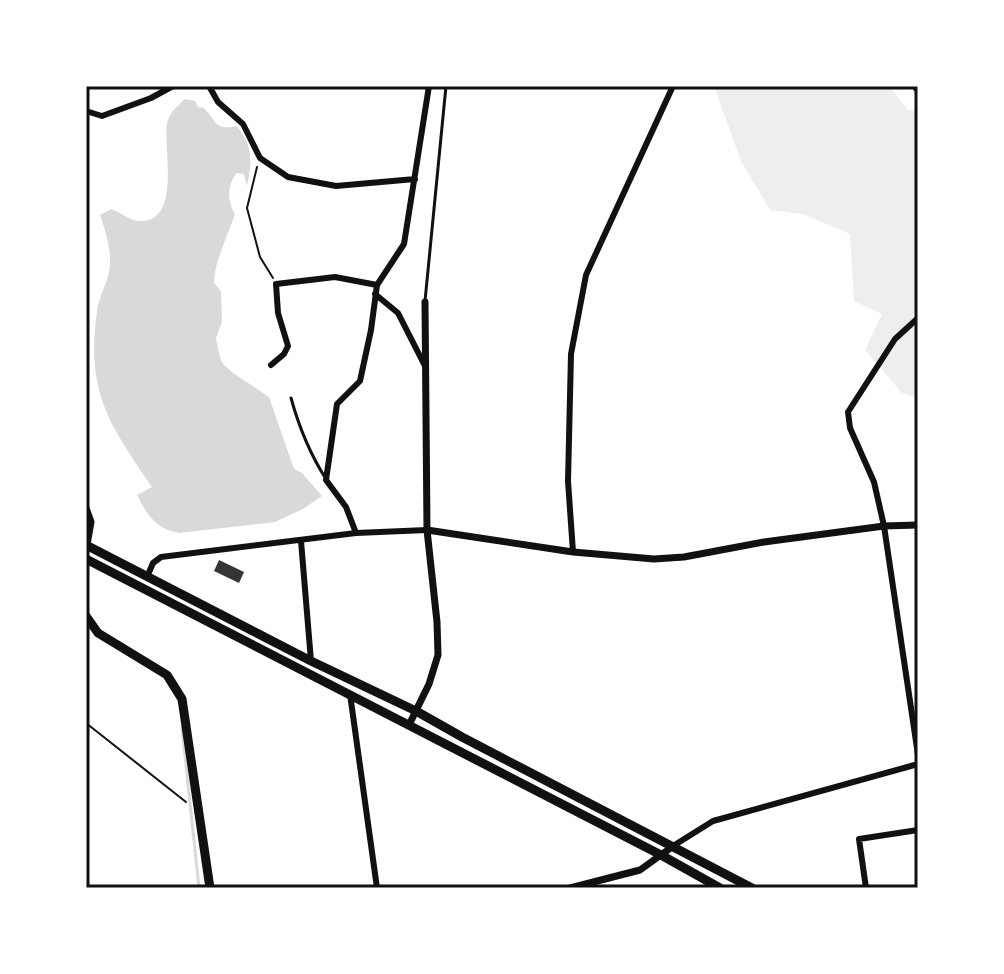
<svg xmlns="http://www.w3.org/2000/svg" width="1004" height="974" viewBox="0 0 1004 974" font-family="'IBM Plex Sans',sans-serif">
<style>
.green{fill:#eee}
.water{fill:#d9d9d9}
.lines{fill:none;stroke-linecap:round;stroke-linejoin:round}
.stream{stroke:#d9d9d9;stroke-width:3}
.building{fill:#353535}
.path{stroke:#111;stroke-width:2}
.service{stroke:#111;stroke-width:3}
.minor{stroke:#111;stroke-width:6}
.tertiary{stroke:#111;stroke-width:7}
.primary{stroke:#111;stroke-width:9}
.neatline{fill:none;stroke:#111;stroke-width:3}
</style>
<rect width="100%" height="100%" fill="#fff"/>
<path class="green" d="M 714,86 L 889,86 L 908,110 L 918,111 L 918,398 L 902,393 L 865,350 L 882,314 L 854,301 L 850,234 L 803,214 L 770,210 L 741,161 Z"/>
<path class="water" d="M 185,99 L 195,101 L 198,107 L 204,108 C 217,121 214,131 237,126 C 253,146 252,162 247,186 L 244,174 L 237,173 C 227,184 227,202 235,214 C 228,235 214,263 214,283 L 221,291 L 222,322 L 216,338 L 219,354 L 222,363 L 233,373 L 269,397 L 294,469 L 302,473 L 322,496 L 303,509 L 275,522 L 179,533 C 156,529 147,515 137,495 L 152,487 C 108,422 86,393 97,311 C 99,295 110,279 110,263 C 111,248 105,230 100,215 L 111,209 C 121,212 130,221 139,221 C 182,223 163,148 167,124 C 169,112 178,106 185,99 Z"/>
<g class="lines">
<path class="stream" d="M 182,728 L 199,888"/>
</g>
<path class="building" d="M 219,560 L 244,572 L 239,583 L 214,571 Z"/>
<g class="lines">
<path class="path" d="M 257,167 L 247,208 L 260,257 L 273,278
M 86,723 L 186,802"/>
<path class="service" d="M 425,301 L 446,86
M 291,398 C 299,427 310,454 326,479"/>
<path class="minor" d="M 209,86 L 218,102 L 243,124 L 260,158 L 288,177 L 336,186 L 415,179
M 914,86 L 918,91
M 86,111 L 102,116 L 151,98 L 173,86
M 375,294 L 398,313 L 425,366
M 918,318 L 895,339 L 848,412 L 850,428 L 874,482 L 884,526 L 918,755
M 271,365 L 284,354 L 288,346 L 278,313 L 276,284 L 335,277 L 377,285
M 356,533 L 346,507 L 326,480 L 337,404 L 360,381 L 371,330 L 377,285 L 404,244 L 429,86
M 301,541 L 311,661
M 573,552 L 568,481 L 571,354 L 586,275 L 673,86
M 147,577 L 153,563 L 161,557 L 356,533 L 427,530
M 350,694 L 377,888
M 673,846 L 713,821 L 918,764
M 866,888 L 859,839 L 918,830"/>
<path class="tertiary" d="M 86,508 L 91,522 L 87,545
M 427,530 L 573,552 L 654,559 L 684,557 L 764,542 L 884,526 L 918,525
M 409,725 L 429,684 L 438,655 L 437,622 L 427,530 L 425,302
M 570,888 L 640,870 L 672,847"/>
<path class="primary" d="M 86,545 L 311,661 L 416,711 L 462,737 L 752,888
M 86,559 L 661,855 L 720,888
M 86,616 L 98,633 L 167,675 L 182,699 L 210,888"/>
</g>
<rect width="1004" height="974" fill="none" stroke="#ffffff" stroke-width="176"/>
<rect x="88" y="88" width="828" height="798" class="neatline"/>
</svg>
